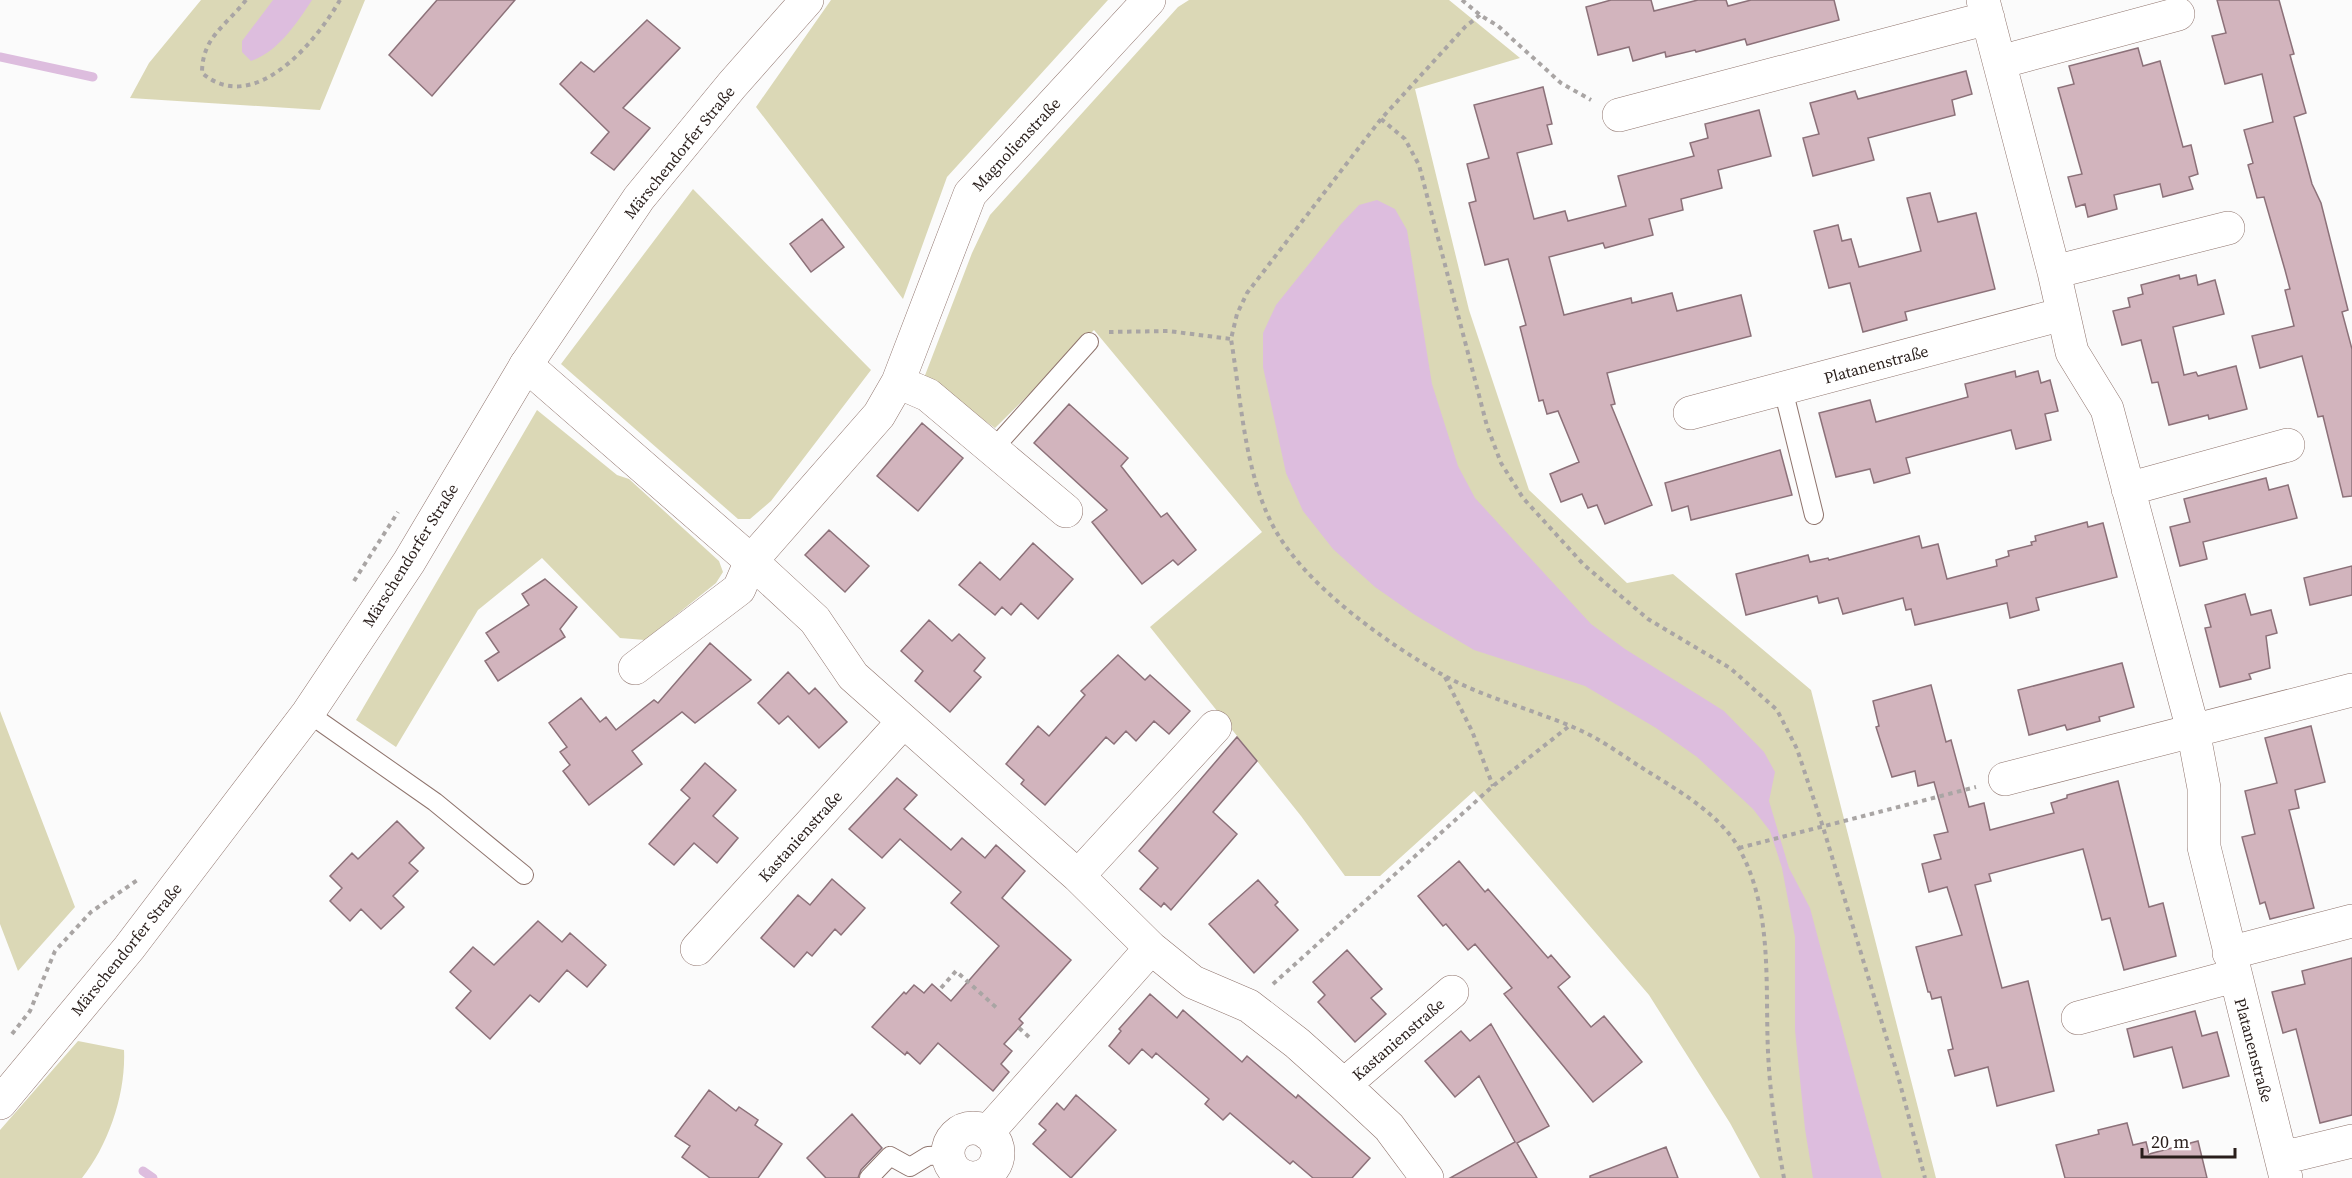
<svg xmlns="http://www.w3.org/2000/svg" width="2352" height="1178" viewBox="0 0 2352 1178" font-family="'Source Serif 4',serif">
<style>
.green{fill:#dbd8b6}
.water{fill:#ddbdde}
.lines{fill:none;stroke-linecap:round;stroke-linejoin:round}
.stream{stroke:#ddbdde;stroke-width:9}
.building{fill:#d2b4bd;stroke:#8c7179;stroke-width:1.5}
.lane-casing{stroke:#8f746d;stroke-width:20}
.street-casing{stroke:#8f746d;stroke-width:34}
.secondary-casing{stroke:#8f746d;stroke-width:34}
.path{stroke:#a9a5a4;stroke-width:4;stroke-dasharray:4.5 4.5;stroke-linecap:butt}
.lane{stroke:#fff;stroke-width:18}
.street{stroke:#fff;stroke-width:33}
.secondary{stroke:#fff;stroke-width:33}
.labels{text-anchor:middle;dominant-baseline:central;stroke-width:6;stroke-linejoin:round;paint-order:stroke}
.street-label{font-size:16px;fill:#291e1b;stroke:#fff}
</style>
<rect width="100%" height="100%" fill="#fbfbfb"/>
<path class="green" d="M 201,0 L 365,0 L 320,110 L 130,98 L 149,63 Z
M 831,0 L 1108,0 L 947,177 L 903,299 L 756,107 Z
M 1189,0 L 1449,0 L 1520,58 L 1415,89 L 1469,310 L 1529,490 L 1627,583 L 1673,574 L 1811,690 L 1936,1178 L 1760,1178 L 1730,1123 L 1649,995 L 1474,791 L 1380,876 L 1345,876 L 1301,816 L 1150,627 L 1262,532 L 1094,330 L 995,428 L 924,378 L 972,253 L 990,215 L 1178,7 Z
M 693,189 L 871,370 L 771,501 L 750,519 L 738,519 L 561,364 Z
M 537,410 L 617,475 L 629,479 L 719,561 L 723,572 L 716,583 L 645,640 L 620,638 L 542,558 L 478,610 L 396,747 L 356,720 Z
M 0,711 L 75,907 L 18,971 L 0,924 Z
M 78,1041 L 124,1050 C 126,1093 109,1144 82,1178 L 0,1178 L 0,1130 Z"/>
<path class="water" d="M 273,0 L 312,0 C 297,23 278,52 251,61 L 242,52 L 242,41 Z
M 1377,200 L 1395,209 L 1407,230 L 1432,384 L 1458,466 L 1475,498 L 1591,624 L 1625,649 L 1724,711 L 1764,752 L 1775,772 L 1769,801 L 1789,868 L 1810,908 L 1882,1178 L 1813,1178 L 1805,1129 L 1795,1030 L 1795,937 L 1782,868 L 1770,831 L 1753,809 L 1697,757 L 1656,728 L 1585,686 L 1474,650 L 1415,615 L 1375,587 L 1333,549 L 1303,511 L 1286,473 L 1263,367 L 1263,333 L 1276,305 L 1341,224 L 1359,205 Z"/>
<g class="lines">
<path class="stream" d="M 0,57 L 93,77
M 143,1171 L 153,1178"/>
</g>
<path class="building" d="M 437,0 L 515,0 L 432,96 L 389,55 Z
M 1611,0 L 1651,0 L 1654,11 L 1698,0 L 1726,0 L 1728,6 L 1751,0 L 1834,0 L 1839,20 L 1747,45 L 1745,39 L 1696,52 L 1695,50 L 1666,57 L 1665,52 L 1633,61 L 1629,47 L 1598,55 L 1586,7 Z
M 2217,0 L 2279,0 L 2294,54 L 2290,55 L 2306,113 L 2294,117 L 2312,184 L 2321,203 L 2348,310 L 2342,312 L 2352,349 L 2352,496 L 2343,497 L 2323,416 L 2318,417 L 2302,356 L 2260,368 L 2252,336 L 2294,326 L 2285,290 L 2290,289 L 2285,270 L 2264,197 L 2257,198 L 2248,165 L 2253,163 L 2244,130 L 2273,122 L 2262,74 L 2225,84 L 2212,36 L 2226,33 Z
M 647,20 L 680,48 L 623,108 L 650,128 L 614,170 L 591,153 L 609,132 L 560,84 L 581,62 L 594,72 Z
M 2138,48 L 2143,66 L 2160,61 L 2183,147 L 2191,145 L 2198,174 L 2189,177 L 2193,189 L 2163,197 L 2160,184 L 2114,195 L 2117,209 L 2088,217 L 2085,204 L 2076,207 L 2068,177 L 2082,174 L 2058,88 L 2074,84 L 2069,66 Z
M 1966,71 L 1972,94 L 1952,100 L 1955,115 L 1868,138 L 1874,160 L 1813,176 L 1803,138 L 1819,134 L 1810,103 L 1855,91 L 1858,99 Z
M 1543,87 L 1552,124 L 1547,125 L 1552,144 L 1517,153 L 1534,219 L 1565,211 L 1568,221 L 1626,206 L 1618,176 L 1694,156 L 1690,143 L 1708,138 L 1705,124 L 1759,110 L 1771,156 L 1718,170 L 1722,188 L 1681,199 L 1683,210 L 1649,219 L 1653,235 L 1605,248 L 1603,243 L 1549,257 L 1564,315 L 1631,298 L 1632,303 L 1672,293 L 1677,311 L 1741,295 L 1751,336 L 1607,373 L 1615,404 L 1611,405 L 1652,505 L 1605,524 L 1597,505 L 1588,508 L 1582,494 L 1561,502 L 1550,474 L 1579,462 L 1558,411 L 1547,414 L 1543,400 L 1539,401 L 1520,327 L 1526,325 L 1508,259 L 1485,265 L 1469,203 L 1476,201 L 1467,164 L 1489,158 L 1474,105 Z
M 1930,193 L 1938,222 L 1976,213 L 1995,289 L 1905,312 L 1907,320 L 1863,332 L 1850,283 L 1829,288 L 1814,231 L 1838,225 L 1842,241 L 1851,239 L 1859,267 L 1921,251 L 1907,198 Z
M 822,219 L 844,247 L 811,272 L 790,244 Z
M 2179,275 L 2180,279 L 2196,275 L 2198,285 L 2215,280 L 2224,314 L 2173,327 L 2184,375 L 2196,372 L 2198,376 L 2236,366 L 2247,409 L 2209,419 L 2208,415 L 2169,425 L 2158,382 L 2152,383 L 2141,340 L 2122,345 L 2113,311 L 2130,307 L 2128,298 L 2143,294 L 2141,285 Z
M 2015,371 L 2016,377 L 2038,371 L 2041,383 L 2050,380 L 2058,411 L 2045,414 L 2051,440 L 2016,449 L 2011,430 L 1906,458 L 1910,473 L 1874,483 L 1870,469 L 1836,477 L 1819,413 L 1870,400 L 1876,422 L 1968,397 L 1965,384 Z
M 1069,404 L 1128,458 L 1121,466 L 1161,517 L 1167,513 L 1196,550 L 1178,565 L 1173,560 L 1142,584 L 1092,522 L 1107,510 L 1034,443 Z
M 922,423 L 963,458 L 918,511 L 877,476 Z
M 1780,450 L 1792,495 L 1691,520 L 1688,506 L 1672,511 L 1665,483 Z
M 2266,478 L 2269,490 L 2288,485 L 2297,518 L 2203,542 L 2207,559 L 2180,566 L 2170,527 L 2190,522 L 2184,499 Z
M 2087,522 L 2088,527 L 2103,523 L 2117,577 L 2036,598 L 2039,610 L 2010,618 L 2007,603 L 1915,625 L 1911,609 L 1906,610 L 1903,598 L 1843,614 L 1838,598 L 1819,603 L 1817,596 L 1746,615 L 1736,574 L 1808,555 L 1810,562 L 1828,558 L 1829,560 L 1919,536 L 1922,548 L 1938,544 L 1947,579 L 1997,566 L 1996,560 L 2009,556 L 2008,551 L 2032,545 L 2031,542 L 2036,541 L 2035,536 Z
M 829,530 L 869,566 L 845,592 L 805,555 Z
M 1033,543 L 1073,579 L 1038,619 L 1021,603 L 1011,615 L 1002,607 L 995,615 L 959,585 L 980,562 L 1000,580 Z
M 2352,566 L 2352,595 L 2310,605 L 2304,578 Z
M 545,579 L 577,607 L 560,629 L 565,637 L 498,681 L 485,661 L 499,652 L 486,633 L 529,605 L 522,594 Z
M 2245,594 L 2251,615 L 2271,610 L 2277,633 L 2266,636 L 2270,668 L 2249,674 L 2251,679 L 2220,687 L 2205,628 L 2211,627 L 2205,605 Z
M 929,620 L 952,641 L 959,634 L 985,658 L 974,671 L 981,677 L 950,712 L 915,681 L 923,671 L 901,651 Z
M 710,643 L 751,680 L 695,723 L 682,712 L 632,751 L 642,764 L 589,805 L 563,771 L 570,765 L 560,752 L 567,747 L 549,723 L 581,698 L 600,722 L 606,717 L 616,730 L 654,700 L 658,703 Z
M 1118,655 L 1145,680 L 1150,675 L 1190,711 L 1169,734 L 1154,721 L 1136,741 L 1126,731 L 1114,744 L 1106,737 L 1045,805 L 1021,784 L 1024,780 L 1006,764 L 1038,726 L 1049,736 L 1085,695 L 1081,691 Z
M 2122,663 L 2134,707 L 2099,717 L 2100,721 L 2067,730 L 2065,725 L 2029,735 L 2018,690 Z
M 788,672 L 809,694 L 815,688 L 847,722 L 819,748 L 788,716 L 779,724 L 758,703 Z
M 1931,685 L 1946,742 L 1951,740 L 1969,807 L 1984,803 L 1990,830 L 2054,813 L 2051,803 L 2067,798 L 2067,795 L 2118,781 L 2149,907 L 2163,903 L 2176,956 L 2124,970 L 2110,918 L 2102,920 L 2083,849 L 1989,874 L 1991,881 L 1975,885 L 2002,988 L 2028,981 L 2054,1091 L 1997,1106 L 1988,1067 L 1955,1076 L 1948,1050 L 1953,1049 L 1941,997 L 1932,999 L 1930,992 L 1928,992 L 1916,947 L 1962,935 L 1947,887 L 1929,892 L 1922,864 L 1941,859 L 1934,835 L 1948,832 L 1934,782 L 1918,786 L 1915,771 L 1892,777 L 1876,727 L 1879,726 L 1873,701 Z
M 2311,726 L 2325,782 L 2295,790 L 2299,808 L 2289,810 L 2314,908 L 2270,919 L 2265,902 L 2260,904 L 2242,837 L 2255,834 L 2245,791 L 2277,783 L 2265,738 Z
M 1237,737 L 1257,761 L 1213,812 L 1237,834 L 1171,910 L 1164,903 L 1161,907 L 1140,889 L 1158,868 L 1139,851 Z
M 705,763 L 736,790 L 713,816 L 738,838 L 717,863 L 694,843 L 674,865 L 649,844 L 690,798 L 681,790 Z
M 897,778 L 917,795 L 904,809 L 951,850 L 962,838 L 985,858 L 996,845 L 1025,871 L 1002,898 L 1071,960 L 1019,1019 L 1023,1023 L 1004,1044 L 1012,1051 L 1001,1064 L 1009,1072 L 993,1091 L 938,1043 L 920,1064 L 907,1052 L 905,1055 L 872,1027 L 904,992 L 906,994 L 914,985 L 924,993 L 932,984 L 951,1001 L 999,946 L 951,903 L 961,892 L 900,839 L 882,858 L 849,829 Z
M 397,821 L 424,848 L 409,863 L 418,871 L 393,896 L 404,907 L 381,929 L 361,909 L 350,921 L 330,901 L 342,888 L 330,876 L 352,853 L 358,859 Z
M 1459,861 L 1485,892 L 1488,889 L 1548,958 L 1551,955 L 1570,977 L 1558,987 L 1591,1027 L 1604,1016 L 1642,1062 L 1593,1102 L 1504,994 L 1512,988 L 1475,944 L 1468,950 L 1446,924 L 1443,926 L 1418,896 Z
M 832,879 L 865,908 L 841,935 L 835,929 L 812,956 L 807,952 L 794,967 L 761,938 L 798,895 L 810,905 Z
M 1258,880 L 1278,902 L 1275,905 L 1298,930 L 1254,973 L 1209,924 Z
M 538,921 L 562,942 L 570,933 L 606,965 L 587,987 L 567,970 L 539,1002 L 530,995 L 490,1039 L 456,1008 L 471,991 L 450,972 L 473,947 L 494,965 Z
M 1347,950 L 1382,989 L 1371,998 L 1386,1014 L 1355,1042 L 1318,1002 L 1325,995 L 1313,982 Z
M 2352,958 L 2352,1115 L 2320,1123 L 2296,1029 L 2283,1033 L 2272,992 L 2305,984 L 2302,971 Z
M 1150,994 L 1177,1018 L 1183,1010 L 1242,1062 L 1247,1056 L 1296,1098 L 1298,1095 L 1370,1158 L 1352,1178 L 1313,1178 L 1293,1161 L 1290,1164 L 1230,1113 L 1223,1120 L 1205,1104 L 1209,1099 L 1156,1053 L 1152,1058 L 1142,1049 L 1129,1064 L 1109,1046 L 1121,1031 L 1119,1029 Z
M 2195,1011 L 2202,1036 L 2217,1032 L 2229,1076 L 2183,1088 L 2172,1047 L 2134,1057 L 2127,1029 Z
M 1491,1024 L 1549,1126 L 1517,1143 L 1537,1178 L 1450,1178 L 1515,1142 L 1479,1076 L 1455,1097 L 1425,1061 L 1461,1031 L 1470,1041 Z
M 709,1090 L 736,1111 L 739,1107 L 758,1120 L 755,1125 L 782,1144 L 758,1178 L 710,1178 L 682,1157 L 690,1146 L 675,1136 Z
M 1076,1095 L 1116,1130 L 1071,1178 L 1033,1144 L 1046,1130 L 1039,1124 L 1057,1103 L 1064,1110 Z
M 852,1114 L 882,1148 L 861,1170 L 858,1178 L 826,1178 L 807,1158 Z
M 2127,1123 L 2133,1145 L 2146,1142 L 2149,1154 L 2198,1141 L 2207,1178 L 2065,1178 L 2056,1145 L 2099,1134 L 2098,1130 Z
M 1666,1147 L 1678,1178 L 1590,1178 L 1590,1176 Z"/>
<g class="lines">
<defs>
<path id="lane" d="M 1783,389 L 1814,515
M 994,448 L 1089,342
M 308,713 L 435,802 L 524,875
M 869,1178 L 890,1156 L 910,1167 L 928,1156 L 948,1155"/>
<path id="street" d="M 1983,0 L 2054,272 L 2072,352 L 2107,409 L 2193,730 L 2204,788 L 2204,847 L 2286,1178
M 2000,62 L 2178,14
M 1619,115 L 1988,18
M 2054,272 L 2228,228
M 526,365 L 751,561 L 815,620 L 853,676 L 1078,876 L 1151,948 L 1193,982 L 1249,1006 L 1297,1043 L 1344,1085 L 1389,1127 L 1427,1178
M 898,382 L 928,395 L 1066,511
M 1690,413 L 2063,314
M 2128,489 L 2288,445
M 635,668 L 739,589 L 751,561 L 879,415 L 898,382 L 970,194 L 1149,0
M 2005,779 L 2352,690
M 1078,876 L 1215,727
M 697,949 L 903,722
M 2229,953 L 2352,921
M 2078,1018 L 2234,976
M 1344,1085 L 1452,992
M948 1153a25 25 0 1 1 50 0a25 25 0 1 1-50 0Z
M 987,1133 L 1151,948
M 2282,1158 L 2352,1141"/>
<path id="secondary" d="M 0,1103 L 129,948 L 308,713 L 409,562 L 526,365 L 639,198 L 732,85 L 807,0"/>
</defs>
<use href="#lane" class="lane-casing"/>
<use href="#street" class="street-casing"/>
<use href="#secondary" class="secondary-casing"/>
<path class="path" d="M 246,0 C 226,26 202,37 202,73 C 254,117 316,42 340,0
M 1462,0 L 1480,15 L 1498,26 L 1561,83 L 1591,100
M 1480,15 L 1465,27 L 1381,119 L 1247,293 L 1237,314 L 1231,339 C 1241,399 1244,467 1271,522 C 1301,583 1385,642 1443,675 C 1490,701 1545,712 1592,736 C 1608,745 1624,756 1639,766 C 1674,788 1720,813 1740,850 C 1773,912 1765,984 1768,1052 C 1770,1094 1776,1136 1784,1178
M 1381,119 L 1405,139 L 1419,165 L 1487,426 L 1501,463 L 1523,498 L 1584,565 L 1648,619 L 1730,668 L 1777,710 L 1797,749 L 1823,827 L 1898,1076 L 1925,1178
M 1109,332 L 1168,331 L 1231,339
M 354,581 L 398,512
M 1445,677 L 1472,731 L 1493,786
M 1739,848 L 1976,787
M 1273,984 L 1493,786 L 1568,727
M 941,988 L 956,971 L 999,1010
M 1019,1028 L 1030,1038
M 12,1034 L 30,1011 L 55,951 L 91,912 L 139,879"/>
<use href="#lane" class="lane"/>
<use href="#street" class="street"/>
<use href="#secondary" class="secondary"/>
</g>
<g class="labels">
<g class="street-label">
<text transform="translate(1016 144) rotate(-47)">Magnolienstraße</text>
<text transform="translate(679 152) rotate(-51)">Märschendorfer Straße</text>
<text transform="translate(1876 364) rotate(-15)">Platanenstraße</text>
<text transform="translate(410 555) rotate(-58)">Märschendorfer Straße</text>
<text transform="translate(800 836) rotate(-48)">Kastanienstraße</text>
<text transform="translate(126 949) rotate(-51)">Märschendorfer Straße</text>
<text transform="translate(1398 1039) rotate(-41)">Kastanienstraße</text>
<text transform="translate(2254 1050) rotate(75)">Platanenstraße</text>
</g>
</g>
<path d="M2142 1148v9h93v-9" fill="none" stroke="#291e1b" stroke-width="3"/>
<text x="2151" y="1148" font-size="18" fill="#291e1b" stroke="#ffffff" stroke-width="4.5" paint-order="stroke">20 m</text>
</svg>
